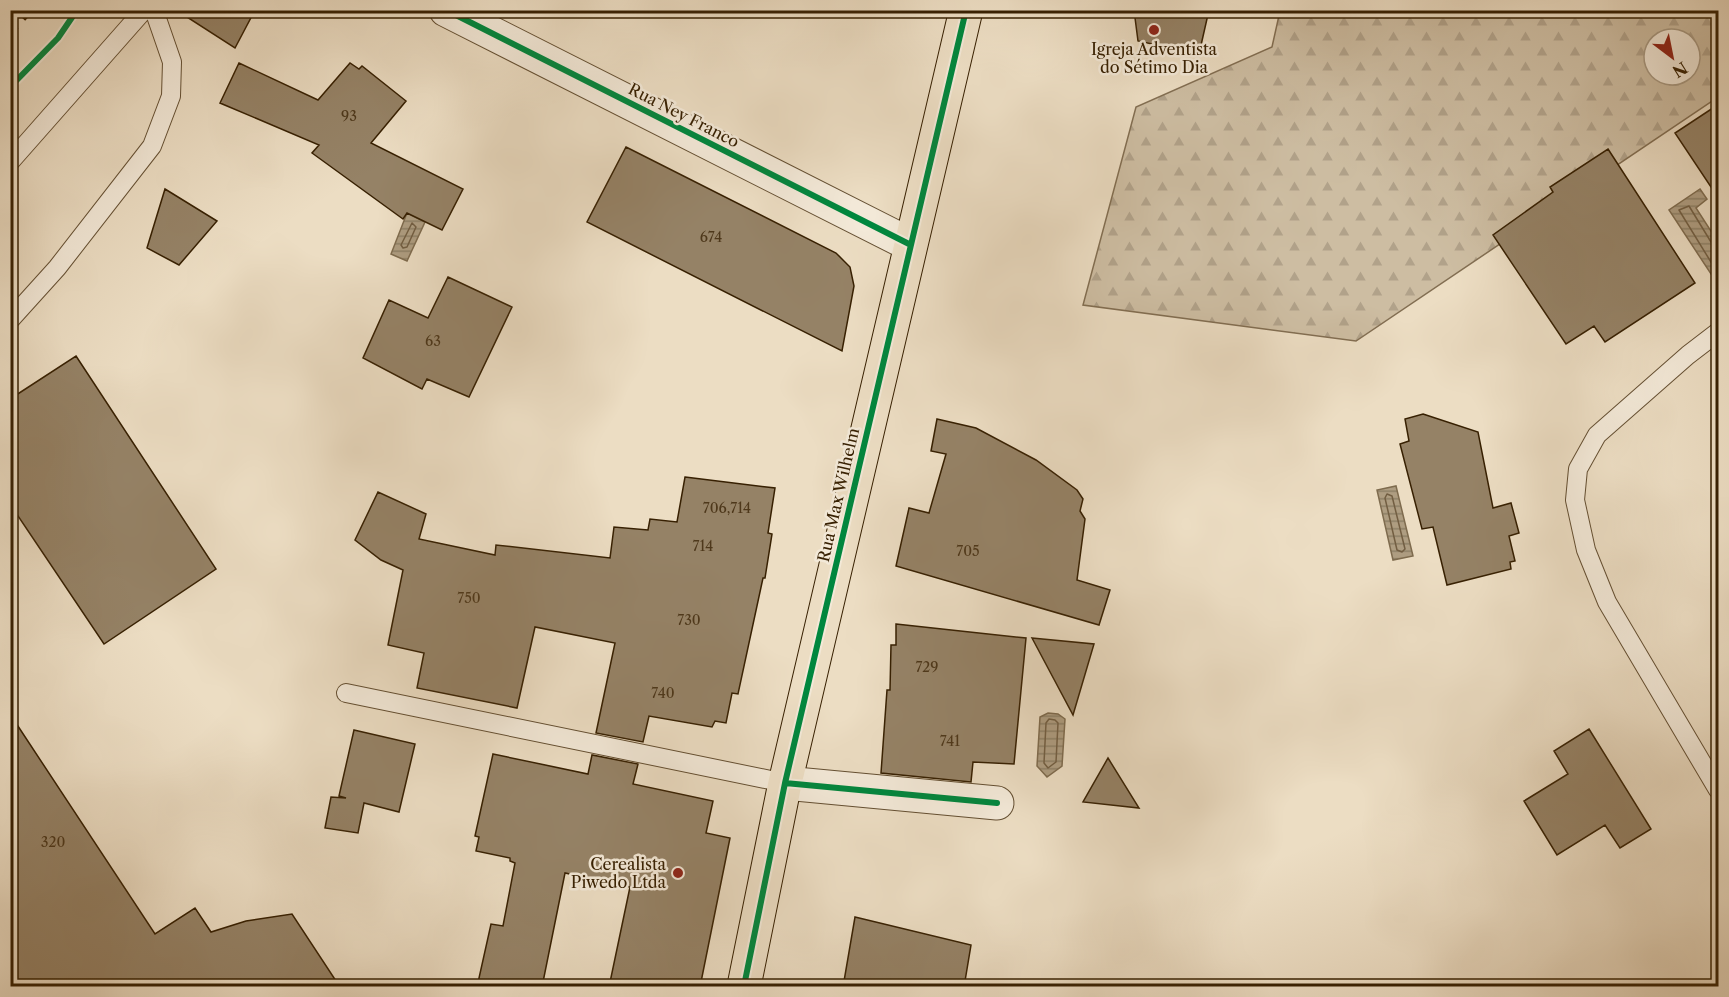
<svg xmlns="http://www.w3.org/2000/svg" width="1729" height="997" viewBox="0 0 1729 997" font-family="'Libre Caslon Text',serif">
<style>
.forest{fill:url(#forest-firs);stroke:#826e52;stroke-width:1.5;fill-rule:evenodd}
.water{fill:url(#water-rules);stroke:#7e6b4e;stroke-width:1.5}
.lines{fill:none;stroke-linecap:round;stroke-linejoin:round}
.shore{stroke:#725e42;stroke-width:1.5}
.building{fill:#958266;stroke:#372002;stroke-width:1.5}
.service-casing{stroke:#644f32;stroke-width:20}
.minor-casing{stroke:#644f32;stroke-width:35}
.tertiary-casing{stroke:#644f32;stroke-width:35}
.primary-casing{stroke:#372002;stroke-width:35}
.service{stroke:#f3e9d8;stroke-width:18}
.minor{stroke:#f3e9d8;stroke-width:33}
.tertiary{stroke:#f3e9d8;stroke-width:33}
.primary{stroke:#ecddc3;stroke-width:33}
.rail{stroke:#372002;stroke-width:4.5;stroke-dasharray:10 10;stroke-linecap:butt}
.cycleway-casing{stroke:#f3e9d8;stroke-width:10}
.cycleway{stroke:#00873e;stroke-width:6}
.poi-dot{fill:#8f2418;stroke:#f3e9d8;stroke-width:2}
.labels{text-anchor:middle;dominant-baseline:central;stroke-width:5;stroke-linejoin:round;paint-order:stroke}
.number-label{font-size:14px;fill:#4e381b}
.poi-label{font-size:16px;fill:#372002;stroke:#f3e9d8}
.street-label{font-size:16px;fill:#372002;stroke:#f3e9d8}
</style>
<defs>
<pattern id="forest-firs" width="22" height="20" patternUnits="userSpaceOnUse" patternTransform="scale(1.5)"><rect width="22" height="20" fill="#cdbda2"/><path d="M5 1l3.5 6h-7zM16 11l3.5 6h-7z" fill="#b1a28a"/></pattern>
<pattern id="water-rules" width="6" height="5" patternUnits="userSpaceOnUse" patternTransform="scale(1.5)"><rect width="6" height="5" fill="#ae9d81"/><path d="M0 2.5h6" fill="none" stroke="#8e8067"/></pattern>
</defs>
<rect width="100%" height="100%" fill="#ecddc3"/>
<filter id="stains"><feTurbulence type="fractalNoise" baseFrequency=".00333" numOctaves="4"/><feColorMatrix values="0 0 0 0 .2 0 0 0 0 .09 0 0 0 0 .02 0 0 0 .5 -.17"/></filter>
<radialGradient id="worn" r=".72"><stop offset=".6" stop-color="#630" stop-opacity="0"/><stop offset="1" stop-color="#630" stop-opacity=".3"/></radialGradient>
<path class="forest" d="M 1280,11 L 1718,11 L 1718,97 L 1356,341 L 1083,305 L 1136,107 L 1272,47 ZM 1654,39 L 1690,39 L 1690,75 L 1654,75 Z"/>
<path class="water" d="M 1700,189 L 1707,199 L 1696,208 L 1718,242 L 1718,273 L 1713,277 L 1669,210 Z
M 407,213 L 425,222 L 407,261 L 391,254 Z
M 1396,486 L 1413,556 L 1393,560 L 1377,490 Z
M 1048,713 L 1058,714 L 1065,719 L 1062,766 L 1047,777 L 1037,766 L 1040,717 Z"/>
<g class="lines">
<path class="shore" d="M 412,223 L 416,227 L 407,247 L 403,248 L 401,245 Z
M 1718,245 L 1711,242 L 1689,206 L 1679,210 L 1714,267 L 1718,269
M 1387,494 L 1392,496 L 1405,549 L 1402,552 L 1397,550 L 1385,498 Z
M 1049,719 L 1055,720 L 1058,723 L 1056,762 L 1048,768 L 1044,763 L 1046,723 Z"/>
</g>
<path class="building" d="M 176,10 L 255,10 L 235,48 Z
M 1134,10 L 1209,10 L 1199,54 L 1138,41 Z
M 239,63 L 318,100 L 350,63 L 359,69 L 362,66 L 406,101 L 371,143 L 463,189 L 442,230 L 407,213 L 403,219 L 312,153 L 319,145 L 220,103 Z
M 1719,104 L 1719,199 L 1675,133 Z
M 626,147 L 836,253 L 850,267 L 854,286 L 842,351 L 587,222 Z
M 1608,149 L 1695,283 L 1605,342 L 1594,326 L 1566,344 L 1493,235 L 1553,192 L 1550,187 Z
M 165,189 L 217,221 L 179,265 L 147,248 Z
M 448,277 L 512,307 L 469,397 L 427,379 L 422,389 L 363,358 L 389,300 L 428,318 Z
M 76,356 L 216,569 L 104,644 L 10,504 L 10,399 Z
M 1423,414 L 1478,432 L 1493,508 L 1511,503 L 1519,533 L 1509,536 L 1515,561 L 1510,562 L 1511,569 L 1447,585 L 1433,527 L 1422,529 L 1400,444 L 1409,441 L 1405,419 Z
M 937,419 L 976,428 L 1036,460 L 1077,490 L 1083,499 L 1080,511 L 1085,519 L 1077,580 L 1110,590 L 1099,625 L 896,566 L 909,508 L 929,513 L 946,454 L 931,451 Z
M 685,477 L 775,488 L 768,533 L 772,534 L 765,578 L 763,578 L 738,694 L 732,693 L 726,723 L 715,721 L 712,727 L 649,716 L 643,742 L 596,733 L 615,643 L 535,627 L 517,708 L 417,688 L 424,653 L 388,645 L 403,570 L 381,560 L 355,540 L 378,492 L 426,514 L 419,539 L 495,555 L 496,545 L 610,558 L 614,527 L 648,530 L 650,519 L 677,522 Z
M 896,624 L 1026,638 L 1014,764 L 973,762 L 971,782 L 881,773 L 887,690 L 890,690 L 891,645 L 896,645 Z
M 1032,638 L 1094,644 L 1073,715 Z
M 10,714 L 155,934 L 195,908 L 211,932 L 246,921 L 292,914 L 340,987 L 21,987 L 10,971 Z
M 1589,729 L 1651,829 L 1620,848 L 1605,825 L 1557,855 L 1524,801 L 1568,774 L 1554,751 Z
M 354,730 L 415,744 L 399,812 L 364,803 L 358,833 L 325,828 L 331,797 L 346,798 L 339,796 Z
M 493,754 L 588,774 L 592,755 L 638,764 L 633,784 L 713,801 L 706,833 L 730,838 L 700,987 L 609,987 L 630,887 L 565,873 L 542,987 L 477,987 L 491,924 L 503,926 L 515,863 L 510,861 L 510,858 L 476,851 L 479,837 L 475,836 Z
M 1108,758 L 1139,808 L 1083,802 Z
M 855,917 L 971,945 L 964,987 L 843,987 Z"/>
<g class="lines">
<defs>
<path id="service" d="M 10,162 L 144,10
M 10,320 L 57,268 L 152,146 L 171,96 L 172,62 L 154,10
M 1718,332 L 1688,355 L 1597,435 L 1578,469 L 1575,500 L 1586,550 L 1607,602 L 1718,790
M 346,693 L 785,783"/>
<path id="minor" d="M 785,783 L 997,803"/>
<path id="tertiary" d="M 446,10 L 909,244"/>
<path id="primary" d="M 744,986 L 785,783 L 966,10"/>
</defs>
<use href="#service" class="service-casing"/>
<use href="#minor" class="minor-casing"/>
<use href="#tertiary" class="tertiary-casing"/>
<use href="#primary" class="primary-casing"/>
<use href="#service" class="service"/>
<use href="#minor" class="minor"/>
<use href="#tertiary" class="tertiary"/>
<use href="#primary" class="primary"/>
<path class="rail" d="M 10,34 L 32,10"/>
<defs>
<path id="cycleway" d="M 446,10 L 909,244
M 10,87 L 58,38 L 77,10
M 785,783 L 997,803
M 744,986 L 785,783 L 966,10"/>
</defs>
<use href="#cycleway" class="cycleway-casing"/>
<use href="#cycleway" class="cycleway"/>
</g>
<g class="poi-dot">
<circle cx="1154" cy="30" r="6"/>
<circle cx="678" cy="873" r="6"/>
</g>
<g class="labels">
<g class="number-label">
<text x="349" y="116">93</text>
<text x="711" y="237">674</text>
<text x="433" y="341">63</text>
<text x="727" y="508">706,714</text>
<text x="703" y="546">714</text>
<text x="968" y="551">705</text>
<text x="469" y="598">750</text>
<text x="689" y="620">730</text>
<text x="927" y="667">729</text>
<text x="663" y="693">740</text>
<text x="950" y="741">741</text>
<text x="53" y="842">320</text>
</g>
<g class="poi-label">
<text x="1154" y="49">Igreja Adventista<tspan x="1154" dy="18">do Sétimo Dia</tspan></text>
<text x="666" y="864" text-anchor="end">Cerealista<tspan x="666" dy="18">Piwedo Ltda</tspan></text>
</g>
<g class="street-label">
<text transform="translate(684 115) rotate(27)">Rua Ney Franco</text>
<text transform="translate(838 495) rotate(-77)">Rua Max Wilhelm</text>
</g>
</g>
<rect width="1729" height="997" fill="none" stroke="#ecddc3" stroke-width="36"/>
<rect x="12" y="12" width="1705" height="973" fill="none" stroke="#372002" stroke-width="3"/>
<rect x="18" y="18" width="1693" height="961" fill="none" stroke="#372002" stroke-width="1.5"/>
<g transform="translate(1672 57) rotate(148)"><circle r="28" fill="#f3e9d8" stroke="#a89982" stroke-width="1.5"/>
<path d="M0-4.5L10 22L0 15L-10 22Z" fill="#8f2418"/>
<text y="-9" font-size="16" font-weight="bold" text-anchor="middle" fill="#372002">N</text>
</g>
<rect width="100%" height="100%" filter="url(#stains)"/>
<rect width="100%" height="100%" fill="url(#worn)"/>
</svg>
